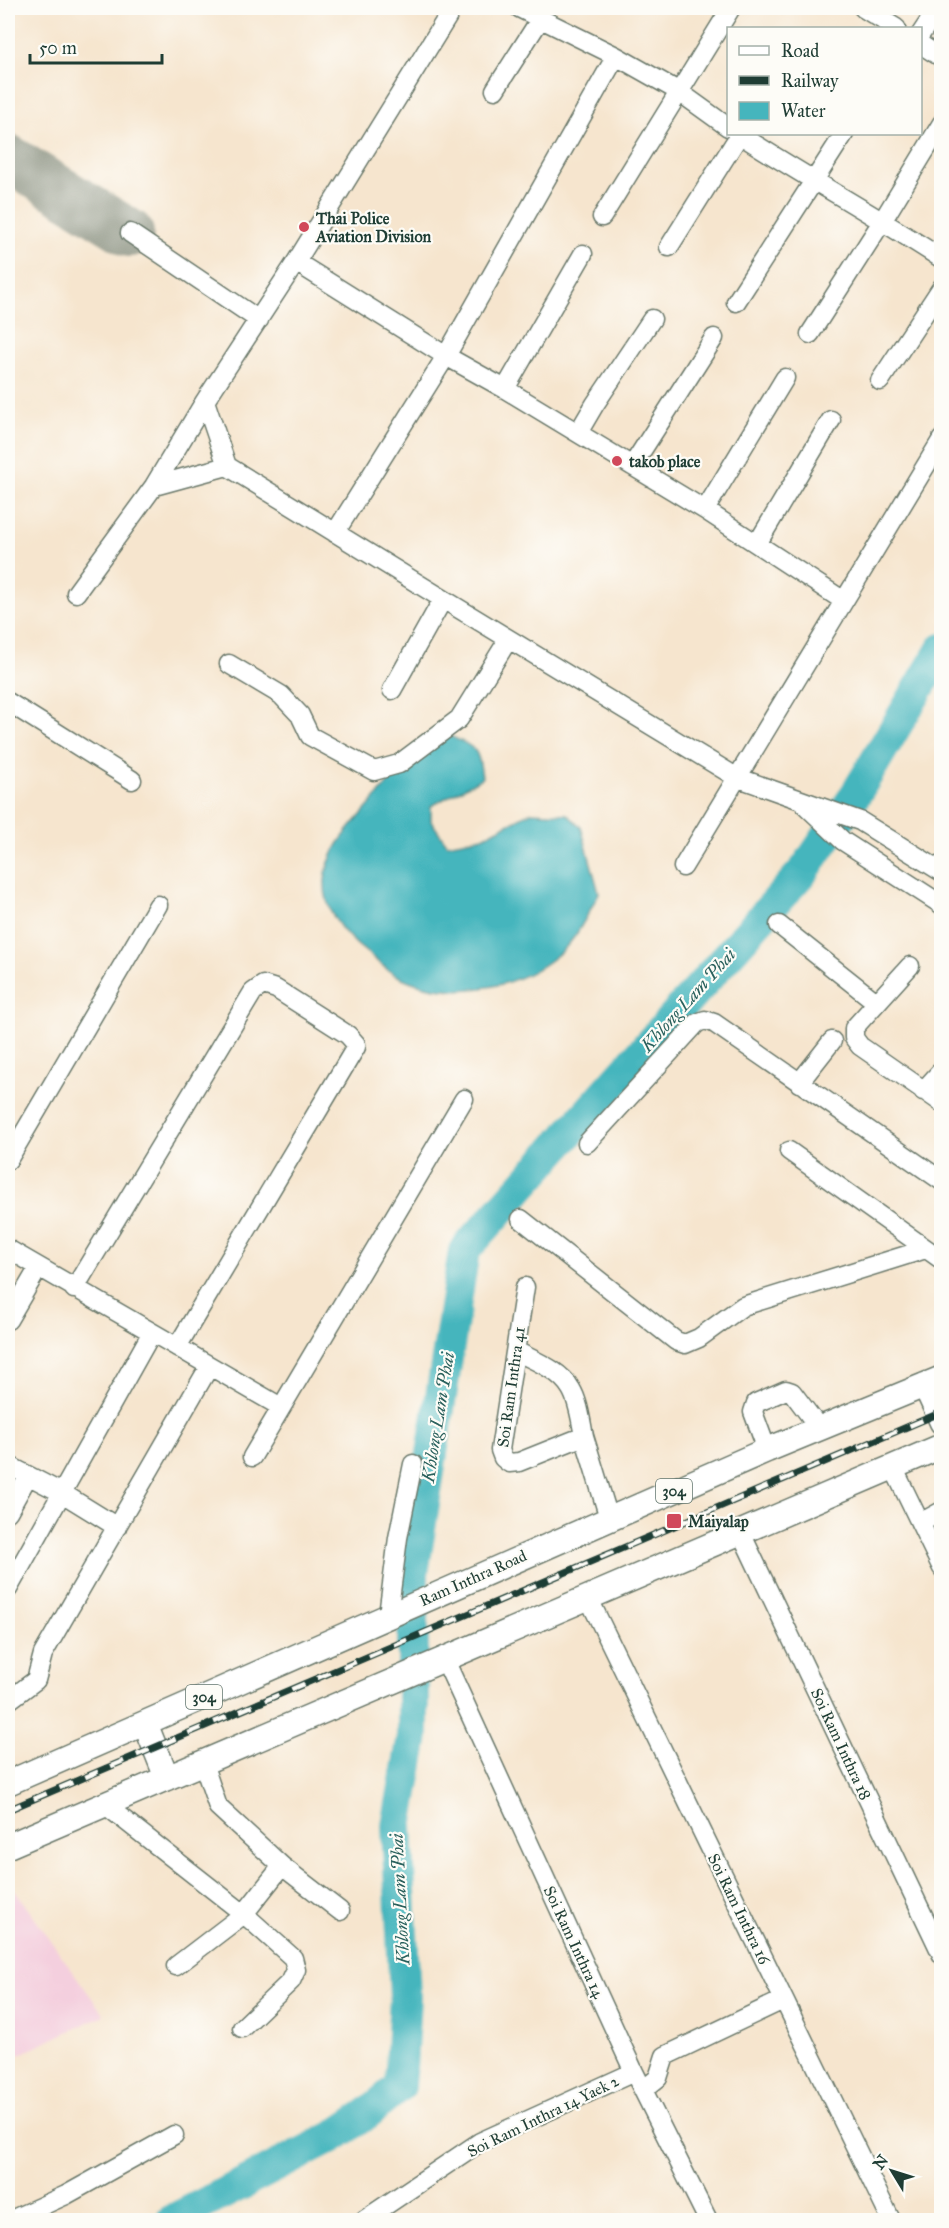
<svg xmlns="http://www.w3.org/2000/svg" width="949" height="2228" viewBox="0 0 949 2228" font-family="'IM FELL Great Primer',serif">
<style>
.built{fill:#f4cfde}
.water{fill:#45b5bd;stroke:#327978;stroke-width:1.5}
.lines{fill:none;stroke-linecap:round;stroke-linejoin:round}
.river{stroke:#45b5bd;stroke-width:32}
.taxiway{stroke:#8a9181;stroke-width:48}
.minor-casing{stroke:#6a786a;stroke-width:21}
.major-casing{stroke:#6a786a;stroke-width:27}
.minor{stroke:#fff;stroke-width:18}
.major{stroke:#fff;stroke-width:24}
.rail-casing{stroke:#1f3d34;stroke-width:7}
.rail{stroke:#fdfcf7;stroke-width:4.5;stroke-dasharray:14;stroke-linecap:butt}
.poi-dot{fill:#d1495b;stroke:#fdfcf7;stroke-width:2}
.labels{text-anchor:middle;dominant-baseline:central;stroke-width:4.5;stroke-linejoin:round;paint-order:stroke}
.shield{fill:#fdfcf7;stroke:#62766e;stroke-width:1.5}
.shield-label{font-size:15px;font-weight:bold;fill:#1f3d34}
.poi-label{font-size:16px;font-weight:bold;fill:#1f3d34;stroke:#fdfcf7;text-anchor:start}
.street-label{font-size:16px;fill:#1f3d34;stroke:#fdfcf7}
.water-label{font-size:18px;font-style:italic;fill:#2a615d;stroke:#fdfcf7}
</style>
<rect width="100%" height="100%" fill="#fdfcf7"/>
<filter id="ink" filterUnits="userSpaceOnUse"><feTurbulence type="fractalNoise" baseFrequency=".0167" numOctaves="2"/><feDisplacementMap in="SourceGraphic" scale="12" xChannelSelector="R" yChannelSelector="G"/><feConvolveMatrix kernelMatrix="1 2 1 2 8 2 1 2 1" color-interpolation-filters="sRGB"/></filter>
<filter id="wash" filterUnits="userSpaceOnUse"><feTurbulence type="fractalNoise" baseFrequency=".008" numOctaves="4" result="noise"/><feDisplacementMap in="SourceGraphic" scale="24" xChannelSelector="R" yChannelSelector="G"/><feGaussianBlur stdDeviation="1.35" result="paint"/><feColorMatrix in="noise" values="0 0 0 0 0 0 0 0 0 0 0 0 0 0 0 0 0 1.4 0 .05"/><feComposite in="paint" operator="in"/></filter>
<g filter="url(#wash)">
<rect width="100%" height="100%" fill="#f6e5ce"/>
<path class="built" d="M 8,1881 L 104,2015 L 8,2060 Z"/>
<path class="water" d="M 450,736 C 476,748 479,748 482,778 L 431,806 L 431,821 L 447,844 L 483,837 L 531,812 L 567,814 L 581,827 L 599,893 C 587,915 577,940 556,956 C 512,992 445,1001 394,974 C 384,968 375,959 366,952 C 343,934 323,910 325,880 C 328,847 355,823 374,800 C 383,790 391,778 400,768 C 414,755 434,746 450,736 Z"/>
<g class="lines">
<path class="river" d="M 172,2220 L 333,2137 L 368,2113 L 400,2086 L 405,1997 L 397,1826 L 413,1736 L 413,1573 L 464,1251 L 805,869 L 854,797 L 942,649"/>
<path class="taxiway" d="M 8,158 L 130,233"/>
</g>
</g>
<g filter="url(#ink)">
<g class="lines">
<defs>
<path id="minor" d="M 519,8 L 616,56 L 678,91 L 728,127
M 863,8 L 896,28
M 920,35 L 938,8
M 920,44 L 942,58
M 495,90 L 541,18
M 739,134 C 805,177 875,215 942,259
M 602,217 L 731,8
M 130,233 L 259,320
M 669,247 L 740,134
M 296,262 L 446,356 L 505,389 L 705,510 L 844,601
M 736,302 L 844,134
M 810,334 L 883,220 L 942,123
M 880,381 L 942,287
M 505,389 L 583,254
M 205,401 L 227,466
M 578,433 L 595,404 L 652,319
M 632,466 L 714,338
M 154,486 L 227,466 L 443,599 L 736,777 L 860,821 L 942,872
M 705,510 L 785,378
M 335,533 L 446,356 L 616,56
M 757,544 L 831,420
M 76,593 L 154,486 L 205,401 L 296,262 L 453,8
M 229,664 L 281,695 L 300,715 L 310,736 L 374,771 L 399,764 L 459,719 L 508,640
M 392,690 L 443,599
M 8,702 L 132,780
M 803,803 L 843,841 L 942,905
M 683,867 L 942,439
M 779,925 L 876,1002
M 910,966 L 854,1028 L 854,1038 L 860,1046 L 942,1103
M 799,1083 L 832,1041
M 923,1091 L 942,1070
M 587,1143 L 697,1023 L 705,1020 L 714,1023 L 942,1181
M 789,1151 L 942,1260
M 8,1160 L 158,905
M 521,1219 L 676,1341 L 685,1344 L 699,1338 L 743,1306 L 926,1249
M 8,1249 L 281,1407
M 525,1287 L 500,1450 L 503,1458 L 509,1463 L 519,1462 L 584,1436 L 609,1518
M 74,1289 L 253,992 L 263,985 L 276,989 L 348,1035 L 356,1044 L 356,1047 L 177,1347
M 8,1320 L 39,1267
M 516,1351 C 535,1361 560,1370 571,1389 C 579,1402 581,1422 584,1436
M 767,1450 L 753,1412 L 756,1403 L 786,1390 L 792,1392 L 820,1429
M 252,1457 L 464,1099
M 8,1465 L 62,1493 L 117,1527
M 893,1467 L 942,1568
M 8,1512 L 28,1476
M 920,1523 L 942,1511
M 741,1533 L 942,1955
M 8,1589 L 151,1334
M 588,1597 L 891,2220
M 388,1615 L 398,1538 L 413,1464
M 445,1660 L 634,2072 L 708,2220
M 8,1701 L 36,1680 L 43,1654 L 209,1367
M 203,1763 L 218,1807 L 282,1866
M 104,1804 L 244,1914 L 293,1958 L 296,1970 L 291,1981 L 242,2028
M 176,1966 L 244,1914 L 282,1866 L 340,1911
M 643,2090 L 658,2078 L 665,2056 L 783,2000
M 11,2220 L 66,2195 L 174,2135
M 364,2220 L 480,2142 L 634,2072"/>
<path id="major" d="M 925,1385 L 942,1422
M 145,1723 L 167,1778
M 8,1783 L 767,1450 L 942,1378
M 8,1846 L 942,1446"/>
</defs>
<use href="#minor" class="minor-casing"/>
<use href="#major" class="major-casing"/>
<use href="#minor" class="minor"/>
<use href="#major" class="major"/>
<defs>
<path id="rail" d="M 8,1810 L 942,1412"/>
</defs>
<use href="#rail" class="rail-casing"/>
<use href="#rail" class="rail"/>
</g>
</g>
<g class="poi-dot">
<circle cx="304" cy="227" r="6"/>
<circle cx="617" cy="461" r="6"/>
<rect x="666" y="1513" width="16" height="16" rx="3"/>
</g>
<g class="labels">
<g class="shield">
<rect x="656" y="1479" width="36" height="24" rx="4.5"/>
<rect x="186" y="1685" width="36" height="24" rx="4.5"/>
</g>
<g class="shield-label">
<text x="674" y="1491">304</text>
<text x="204" y="1697">304</text>
</g>
<g class="poi-label">
<text x="316" y="218">Thai Police<tspan x="316" dy="18">Aviation Division</tspan></text>
<text x="629" y="461">takob place</text>
<text x="688" y="1521">Maiyalap</text>
</g>
<g class="street-label">
<text transform="translate(511 1387) rotate(-82)">Soi Ram Inthra 41</text>
<text transform="translate(473 1578) rotate(-24)">Ram Inthra Road</text>
<text transform="translate(841 1744) rotate(65)">Soi Ram Inthra 18</text>
<text transform="translate(739 1909) rotate(64)">Soi Ram Inthra 16</text>
<text transform="translate(574 1942) rotate(65)">Soi Ram Inthra 14</text>
<text transform="translate(543 2116) rotate(-26)">Soi Ram Inthra 14 Yaek 2</text>
</g>
<g class="water-label">
<text transform="translate(688 1000) rotate(-48)">Khlong Lam Phai</text>
<text transform="translate(438 1417) rotate(-81)">Khlong Lam Phai</text>
<text transform="translate(400 1899) rotate(-93)">Khlong Lam Phai</text>
</g>
</g>
<rect width="949" height="2228" fill="none" stroke="#fdfcf7" stroke-width="30"/>
<rect x="727" y="27" width="195" height="108" fill="#fdfcf7" stroke="#a4b0a9" stroke-width="1.5"/>
<rect x="739" y="46" width="30" height="9" fill="#ffffff" stroke="#a4b0a9" stroke-width="1.5"/>
<text x="781" y="57" font-size="18" fill="#1f3d34">Road</text>
<rect x="739" y="76" width="30" height="9" fill="#1f3d34" stroke="#a4b0a9" stroke-width="1.5"/>
<text x="781" y="87" font-size="18" fill="#1f3d34">Railway</text>
<rect x="739" y="102" width="30" height="18" fill="#45b5bd" stroke="#a4b0a9" stroke-width="1.5"/>
<text x="781" y="117" font-size="18" fill="#1f3d34">Water</text>
<g transform="translate(892 2171) rotate(308)" stroke="#fdfcf7" stroke-width="4.5" paint-order="stroke">
<path d="M0-4.5L10 22L0 15L-10 22Z" fill="#1f3d34"/>
<text y="-9" font-size="16" font-weight="bold" text-anchor="middle" fill="#1f3d34">N</text>
</g>
<path d="M30 54v9h132v-9" fill="none" stroke="#1f3d34" stroke-width="3"/>
<text x="39" y="54" font-size="18" fill="#1f3d34" stroke="#fdfcf7" stroke-width="4.5" paint-order="stroke">50 m</text>
</svg>
